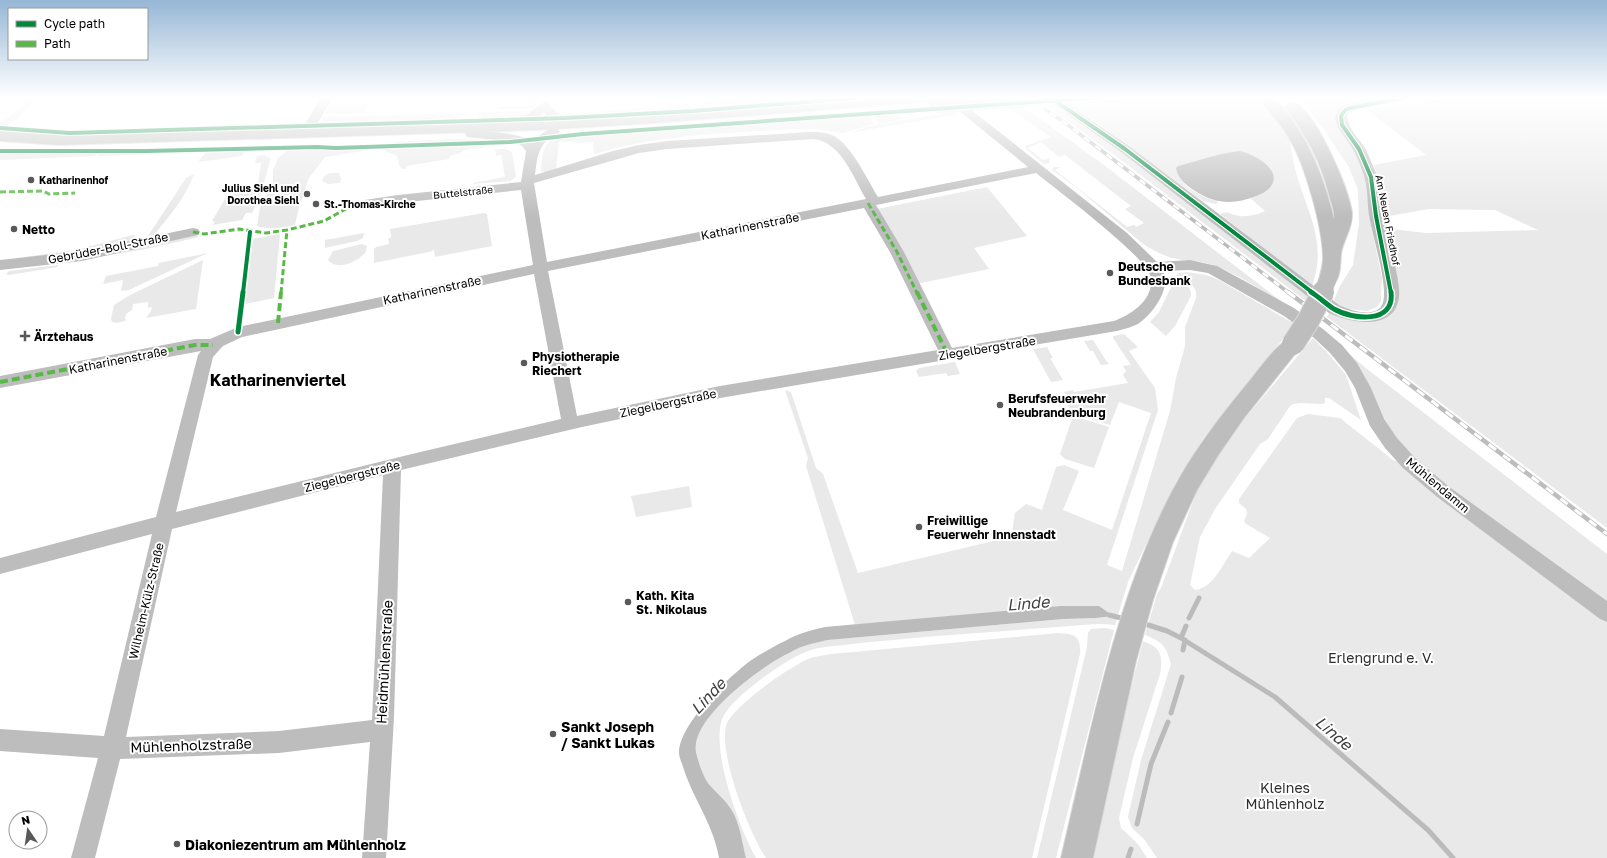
<svg xmlns="http://www.w3.org/2000/svg" width="1607" height="858" viewBox="0 0 1607 858" font-family="'Golos Text',sans-serif">
<style>
.green{fill:#e9e9e9}
.water{fill:#bbb}
.lines{fill:none;stroke-linecap:round;stroke-linejoin:round}
.stream{stroke:#bbb;stroke-width:5}
.primary-casing{stroke:#dbdbdb;stroke-width:2}
.street{fill:#bdbdbd;fill-rule:evenodd}
.primary{fill:#bdbdbd;fill-rule:evenodd}
.rail-far1-casing{stroke:#bdbdbd;stroke-width:3.5}
.rail-casing{stroke:#bdbdbd;stroke-width:4.5}
.rail-far1{stroke:#fff;stroke-width:2.5;stroke-dasharray:7;stroke-linecap:butt}
.rail{stroke:#fff;stroke-width:3;stroke-dasharray:9;stroke-linecap:butt}
.primary-bridge-far1-casing{stroke:#dbdbdb;stroke-width:18;stroke-linecap:butt}
.primary-bridge-casing{stroke:#dbdbdb;stroke-width:24;stroke-linecap:butt}
.primary-bridge-far1{stroke:#bdbdbd;stroke-width:17}
.primary-bridge{stroke:#bdbdbd;stroke-width:22}
.quiet-far1{stroke:#58b947;stroke-width:3;stroke-dasharray:6 3;stroke-linecap:butt}
.quiet{stroke:#58b947;stroke-width:4;stroke-dasharray:8 4;stroke-linecap:butt}
.cycleway-far1-casing{stroke:#fff;stroke-width:6}
.cycleway-casing{stroke:#fff;stroke-width:8}
.cycleway-far1{stroke:#00873e;stroke-width:4}
.cycleway{stroke:#00873e;stroke-width:5}
.poi-dot{fill:#595959;stroke:#fff;stroke-width:1.5}
.labels{text-anchor:middle;dominant-baseline:central;stroke-width:4;stroke-linejoin:round;paint-order:stroke}
.far-poi-label{font-size:10px;font-weight:bold;fill:#000;stroke:#fff;text-anchor:start}
.far-street-label{font-size:10px;fill:#000;stroke:#fff}
.street-label{font-size:12px;fill:#000;stroke:#fff}
.poi-label{font-size:12px;font-weight:bold;fill:#000;stroke:#fff;text-anchor:start}
.near-park-label{font-size:14px;fill:#2e2e2e;stroke:#fff}
.near-street-label{font-size:14px;fill:#000;stroke:#fff}
.near-poi-label{font-size:14px;font-weight:bold;fill:#000;stroke:#fff;text-anchor:start}
.district-label{font-size:16px;font-weight:bold;fill:#000;stroke:#fff}
.near-water-label{font-size:16px;font-style:italic;fill:#3f3f3f;stroke:#fff}
</style>
<rect width="100%" height="100%" fill="#fff"/>
<path class="green" d="M 30,97 L 38,97 C 28,107 15,127 0,125 L 0,123 L 12,115 Z
M 735,97 L 850,97 L 694,109 L 694,104 L 703,101 L 735,100 Z
M 1141,97 L 1263,98 C 1270,108 1283,122 1287,133 C 1292,145 1292,159 1296,172 C 1307,213 1328,242 1312,286 L 1220,214 C 1229,211 1227,213 1235,215 C 1243,218 1258,215 1265,211 L 1250,198 C 1260,194 1270,191 1273,181 L 1233,152 L 1178,166 C 1179,170 1180,175 1181,179 C 1185,189 1207,199 1217,201 L 1218,203 L 1215,204 L 1203,201 L 1094,121 L 1065,103 Z
M 1298,97 L 1377,97 L 1375,97 L 1374,99 L 1356,103 L 1342,108 L 1347,136 L 1367,177 L 1369,215 L 1382,278 L 1381,294 L 1381,301 L 1377,307 L 1367,311 L 1348,309 L 1333,302 L 1340,286 L 1353,265 L 1359,224 L 1358,190 L 1349,167 L 1320,124 Z
M 1447,97 L 1607,97 L 1607,528 L 1327,317 L 1330,310 C 1341,312 1374,320 1382,319 C 1393,317 1397,307 1398,298 L 1383,228 L 1426,233 L 1538,230 L 1495,210 L 1428,209 L 1384,217 L 1382,192 L 1374,165 L 1426,155 L 1367,110 Z
M 528,98 L 537,98 L 533,109 L 499,109 L 499,107 L 525,106 Z
M 370,101 L 364,113 L 325,114 L 330,104 L 350,102 L 349,105 L 356,105 L 358,102 Z
M 1043,103 L 1052,103 L 1085,124 L 1308,295 L 1306,301 L 1121,160 Z
M 691,104 L 692,109 L 572,116 L 561,114 L 565,112 L 570,114 Z
M 1021,105 L 1104,165 L 1291,309 C 1266,294 1241,275 1213,265 C 1201,261 1189,261 1177,259 C 1165,257 1153,250 1143,244 L 1077,188 L 1052,170 L 1054,167 L 1061,167 L 1055,170 L 1127,227 L 1134,225 L 1136,227 L 1144,223 L 1125,209 L 1131,206 L 1065,155 L 1059,157 L 1041,142 L 1028,148 L 1043,160 L 1050,158 L 1049,163 L 1044,164 L 1026,149 L 1025,146 L 1051,137 L 1005,106 Z
M 532,111 L 525,119 L 481,120 L 482,115 L 478,115 L 479,112 Z
M 954,112 L 959,114 L 849,133 L 870,126 Z
M 465,113 L 464,116 L 457,116 L 456,121 L 319,125 L 323,117 Z
M 899,114 L 901,118 L 900,120 L 879,124 L 875,116 Z
M 870,116 L 874,124 L 843,133 L 817,129 L 797,129 C 729,133 660,134 594,154 L 593,142 L 576,143 L 575,141 L 559,142 L 556,169 L 545,173 L 541,171 C 543,154 541,141 562,137 Z
M 452,139 L 511,140 L 394,144 L 395,142 Z
M 483,144 L 482,148 L 464,150 L 461,153 L 450,156 L 449,159 L 406,166 L 406,169 L 403,169 L 399,165 L 397,156 L 383,150 L 372,149 Z
M 289,149 L 364,149 L 363,151 L 325,157 L 309,178 L 298,211 L 295,225 C 281,228 270,230 257,226 L 260,207 L 273,182 L 273,170 L 278,158 Z
M 495,149 L 506,149 L 512,152 L 516,177 L 510,181 L 473,184 L 473,183 L 505,177 L 501,155 L 496,156 Z
M 207,151 L 244,150 L 245,151 L 242,156 L 198,162 Z
M 195,152 L 191,155 L 192,153 L 98,156 L 101,153 Z
M 0,153 L 98,153 L 95,156 L 0,160 Z
M 265,155 L 271,159 C 268,165 265,183 262,186 L 230,192 L 224,190 L 258,184 L 261,163 L 255,163 L 257,156 Z
M 330,173 L 339,173 L 341,179 L 340,183 L 328,184 L 322,181 L 324,176 Z
M 194,174 C 184,200 171,214 154,235 L 148,236 L 186,178 Z
M 987,187 L 1027,236 L 974,248 L 989,269 L 916,284 L 877,209 Z
M 259,190 L 262,192 L 252,213 L 246,213 L 242,220 L 212,225 L 215,222 L 212,221 L 228,194 Z
M 484,213 L 487,214 L 492,246 L 435,257 L 434,250 L 429,252 L 374,263 L 374,249 L 376,247 L 389,244 L 388,239 L 391,237 L 390,229 Z
M 364,233 L 363,238 L 357,241 L 325,248 L 325,240 Z
M 280,234 L 274,298 L 245,304 L 253,239 Z
M 133,235 L 135,236 L 133,240 L 131,241 L 76,252 L 23,259 L 24,257 L 76,250 Z
M 197,235 L 198,237 L 195,238 L 141,250 L 85,259 Z
M 362,244 L 367,246 L 366,252 C 358,261 338,272 328,260 L 333,251 Z
M 208,253 L 129,290 L 121,291 L 123,280 L 103,284 L 106,276 L 158,266 L 159,263 Z
M 203,260 L 196,309 L 146,318 L 151,311 L 152,307 L 148,308 L 148,302 L 133,304 L 132,310 L 126,314 L 125,319 L 127,320 L 117,323 L 112,322 L 111,319 L 114,305 L 130,295 Z
M 58,265 L 58,267 L 9,275 L 6,274 L 9,271 Z
M 1187,272 L 1206,275 L 1219,280 L 1293,323 L 1283,339 L 1204,437 L 1177,480 L 1128,582 L 1115,625 C 1096,622 1076,626 1057,627 C 1017,630 977,633 937,636 C 906,639 875,641 844,645 C 832,646 819,647 808,651 C 787,658 732,697 723,717 C 709,746 740,830 756,858 L 746,858 C 742,842 740,823 731,809 C 725,799 715,792 708,783 C 703,776 698,761 696,752 C 690,718 763,665 791,652 C 803,645 815,643 828,640 L 1063,619 L 1096,618 L 1113,616 L 1060,606 L 855,625 L 806,466 L 808,458 L 785,390 L 791,392 L 816,468 L 823,474 L 858,573 L 1002,539 L 1005,541 L 1011,539 L 1015,513 L 1026,504 L 1042,510 L 1056,467 L 1064,465 L 1079,471 L 1063,510 L 1112,530 L 1151,413 L 1119,402 L 1110,425 L 1074,414 L 1067,405 L 1067,397 L 1064,392 L 1073,390 L 1074,392 L 1128,383 L 1123,375 L 1126,371 L 1123,366 L 1131,365 L 1113,338 L 1113,336 L 1124,334 L 1138,347 L 1129,351 L 1155,388 L 1158,410 L 1107,565 L 1122,571 L 1170,411 L 1176,378 L 1185,346 L 1185,327 L 1196,298 C 1198,282 1184,283 1174,278 L 1179,273 Z
M 1178,284 L 1188,286 L 1191,292 L 1191,296 L 1175,326 L 1166,336 L 1150,322 L 1159,312 L 1172,285 Z
M 1313,338 L 1326,351 L 1346,375 L 1361,420 L 1329,398 L 1325,398 L 1325,403 L 1322,404 L 1300,403 L 1293,404 L 1290,406 L 1268,439 L 1260,444 L 1215,509 L 1200,537 L 1190,585 L 1195,590 C 1213,588 1223,564 1232,551 L 1249,558 L 1270,538 L 1246,524 L 1244,521 L 1247,514 L 1246,509 L 1239,503 L 1239,499 L 1297,418 L 1308,414 L 1340,418 L 1393,460 L 1404,464 L 1607,621 L 1607,858 L 1157,858 L 1144,839 L 1132,828 L 1128,817 L 1141,760 L 1171,664 C 1166,646 1163,642 1145,635 L 1157,594 L 1161,588 L 1198,488 L 1224,447 L 1246,417 Z
M 1093,340 L 1107,362 L 1109,364 L 1101,365 L 1093,351 L 1090,351 L 1084,341 Z
M 1047,347 L 1053,358 L 1050,358 L 1063,380 L 1051,382 L 1033,349 Z
M 1341,347 L 1367,369 L 1607,554 L 1607,606 L 1447,488 L 1396,441 Z
M 955,362 L 960,374 L 948,376 L 946,373 L 919,377 L 916,371 L 919,368 Z
M 1073,416 L 1109,427 L 1094,468 L 1065,459 L 1060,454 Z
M 689,486 L 692,507 L 636,517 L 631,496 Z
M 1106,628 L 1114,630 L 1056,858 L 1037,858 L 1087,647 L 1088,633 L 1091,629 Z
M 1058,633 C 1075,634 1081,636 1080,654 L 1032,858 L 766,858 C 749,833 719,755 726,726 C 730,708 793,664 811,658 C 817,656 825,655 832,654 Z
M 1143,641 C 1162,648 1163,656 1160,674 L 1133,758 L 1119,818 L 1121,828 L 1138,844 L 1147,858 L 1093,858 L 1120,731 Z"/>
<path class="water" d="M 1239,151 C 1252,153 1283,169 1271,186 C 1268,191 1261,194 1256,196 C 1234,205 1215,204 1195,191 C 1186,185 1178,179 1176,168 L 1178,166 L 1221,154 Z
M 1060,606 L 1099,606 L 1113,616 L 1096,618 L 1063,619 L 828,640 C 815,643 803,645 791,652 C 763,665 690,718 696,752 C 698,761 703,776 708,783 C 715,792 725,799 731,809 C 740,823 742,842 746,858 L 719,858 C 714,826 694,800 684,770 C 683,765 679,758 679,753 C 679,724 730,675 753,659 C 763,653 774,646 785,641 C 797,634 811,630 825,627 Z"/>
<g class="lines">
<path class="stream" d="M 1109,615 L 1125,619
M 1189,618 L 1199,598
M 1142,623 L 1167,631 L 1181,638 L 1275,697 L 1428,830 L 1453,858
M 1181,638 L 1186,626
M 1183,650 L 1185,640
M 1171,713 L 1182,677
M 1137,824 L 1151,764 L 1168,722
M 1128,858 L 1131,849"/>
<defs>
<path id="primary" d="M 877,97 L 945,97 L 943,100 L 938,101 L 641,124 L 538,130 L 60,145 L 0,141 L 0,131 L 60,135 L 538,120 Z
M 1259,97 L 1274,97 C 1307,134 1322,171 1334,219 C 1335,211 1332,205 1330,198 C 1320,159 1308,139 1285,107 L 1288,104 C 1292,103 1296,102 1299,105 C 1319,121 1349,188 1352,213 C 1353,228 1343,240 1341,254 C 1340,265 1341,274 1335,283 L 1328,285 L 1321,283 L 1319,279 C 1321,272 1323,265 1323,258 C 1323,228 1305,164 1289,138 C 1280,123 1268,111 1259,97 Z
M 1293,337 L 1300,339 L 1303,344 L 1244,418 L 1219,454 L 1197,490 L 1173,542 L 1153,600 L 1136,661 L 1093,858 L 1061,858 C 1091,732 1116,590 1180,477 C 1199,444 1223,413 1247,384 C 1258,371 1278,341 1293,337 Z"/>
</defs>
<use href="#primary" class="primary-casing"/>
<path class="street" d="M 321,97 L 333,97 L 310,136 L 302,136 L 300,133 Z
M 942,97 L 955,97 L 1127,233 L 1157,262 L 1190,260 L 1217,266 L 1294,308 L 1323,329 L 1342,345 L 1357,363 L 1371,388 L 1384,419 L 1397,438 L 1415,458 L 1448,486 L 1607,601 L 1607,622 L 1600,619 L 1436,496 L 1403,468 L 1385,448 L 1370,426 L 1355,388 L 1345,371 L 1330,353 L 1313,337 L 1284,316 L 1208,273 L 1190,270 L 1163,271 C 1172,288 1152,315 1138,324 C 1132,327 1124,329 1117,331 L 720,398 L 582,427 L 401,470 L 394,717 L 386,858 L 362,858 L 370,742 L 279,753 L 120,759 L 95,858 L 71,858 L 98,758 L 0,751 L 0,729 L 104,736 L 152,534 L 0,574 L 0,558 L 156,517 L 198,355 L 201,351 L 0,388 L 0,376 L 195,339 L 210,339 L 238,327 L 533,265 L 521,190 L 398,203 L 351,210 L 346,209 L 344,206 L 346,203 L 351,202 L 398,195 L 521,182 L 526,151 L 522,146 L 515,142 L 467,137 L 465,134 L 467,131 L 471,130 C 485,132 524,132 532,143 C 539,135 547,127 558,129 L 560,132 C 557,136 553,136 549,139 C 537,148 537,161 535,175 L 613,151 L 639,145 L 667,141 L 809,132 C 817,132 826,132 834,136 C 852,146 867,179 878,197 L 1028,167 ZM 813,139 C 841,141 854,179 866,199 L 547,262 L 534,183 L 639,153 L 667,149 ZM 1036,173 C 1056,189 1145,256 1150,275 C 1156,298 1133,314 1114,321 L 952,348 L 904,252 L 876,205 ZM 864,208 L 890,252 L 938,350 L 720,386 L 577,416 L 548,271 ZM 534,274 L 561,419 L 416,453 L 176,512 L 213,357 L 223,346 L 242,337 ZM 383,475 L 372,720 L 279,731 L 126,737 L 172,529 Z
M 1043,97 L 1057,97 L 1129,146 L 1339,305 C 1350,310 1374,319 1382,305 C 1390,290 1372,235 1369,215 C 1367,203 1368,188 1364,176 C 1361,167 1357,156 1352,148 C 1345,136 1336,130 1335,116 C 1337,114 1338,110 1340,108 C 1349,100 1400,97 1413,97 L 1411,99 L 1407,100 L 1353,111 L 1349,112 L 1347,116 C 1349,131 1359,137 1366,150 C 1370,158 1373,167 1377,175 C 1382,189 1381,210 1385,226 C 1389,242 1401,283 1399,297 C 1395,332 1350,323 1329,313 L 1121,152 Z
M 545,101 L 549,103 C 564,124 562,112 583,117 L 585,120 L 583,123 C 569,126 552,125 544,112 C 536,120 527,132 515,129 L 513,126 C 515,124 543,102 545,101 Z
M 193,228 L 198,229 L 200,232 L 198,235 L 82,261 L 0,270 L 0,260 L 82,251 Z"/>
<use href="#primary" class="primary"/>
<defs>
<path id="rail-far1" d="M 1027,97 L 1064,122 L 1289,293"/>
<path id="rail" d="M 1288,292 L 1607,534"/>
</defs>
<use href="#rail-far1" class="rail-far1-casing"/>
<use href="#rail" class="rail-casing"/>
<use href="#rail-far1" class="rail-far1"/>
<use href="#rail" class="rail"/>
<defs>
<path id="primary-bridge-far1" d="M 938,104 L 1032,97
M 1322,293 L 1328,279"/>
<path id="primary-bridge" d="M 1293,344 L 1308,321 L 1323,292"/>
</defs>
<use href="#primary-bridge-far1" class="primary-bridge-far1-casing"/>
<use href="#primary-bridge" class="primary-bridge-casing"/>
<use href="#primary-bridge-far1" class="primary-bridge-far1"/>
<use href="#primary-bridge" class="primary-bridge"/>
<path class="quiet-far1" d="M 0,192 L 43,191 L 49,194 L 75,193
M 868,203 L 897,252 L 917,293
M 193,232 L 204,234 L 239,229 L 266,233 L 287,230 L 324,221 L 351,206
M 281,293 L 287,230"/>
<path class="quiet" d="M 917,292 L 948,355
M 278,323 L 281,292
M 0,382 L 195,345 L 213,345"/>
<defs>
<path id="cycleway-far1" d="M 1054,100 L 1125,149 L 1313,293
M 0,128 L 70,133 L 565,118 L 693,111 L 866,97
M 0,151 L 146,151 L 317,147 L 336,148 L 510,142 L 583,134 L 1104,97
M 243,293 L 250,232
M 1391,293 L 1376,216 L 1371,177 L 1359,149 L 1342,125 L 1341,116 L 1345,110 L 1350,108 L 1407,97"/>
<path id="cycleway" d="M 1311,292 C 1319,297 1326,304 1334,309 C 1353,320 1395,324 1391,292
M 238,332 L 243,292"/>
</defs>
<use href="#cycleway-far1" class="cycleway-far1-casing"/>
<use href="#cycleway" class="cycleway-casing"/>
<use href="#cycleway-far1" class="cycleway-far1"/>
<use href="#cycleway" class="cycleway"/>
</g>
<linearGradient id="sky" x2="0" y2="1"><stop stop-color="#96b7d6"/><stop offset="0.45" stop-color="#fff"/><stop offset="1" stop-color="#fff" stop-opacity="0"/></linearGradient>
<rect width="1607" height="217" fill="url(#sky)"/>
<g class="poi-dot">
<circle cx="31" cy="180" r="4"/>
<circle cx="307" cy="194" r="4"/>
<circle cx="316" cy="204" r="4"/>
<circle cx="14" cy="229" r="4"/>
<circle cx="1110" cy="273" r="4"/>
<path d="M23 330h4v4h4v4h-4v4h-4v-4h-4v-4h4z"/>
<circle cx="524" cy="363" r="4"/>
<circle cx="1000" cy="405" r="4"/>
<circle cx="919" cy="527" r="4"/>
<circle cx="628" cy="602" r="4"/>
<circle cx="553" cy="734" r="4"/>
<circle cx="177" cy="844" r="4"/>
</g>
<g class="labels">
<g class="far-poi-label">
<text x="39" y="180">Katharinenhof</text>
<text x="299" y="188" text-anchor="end">Julius Siehl und<tspan x="299" dy="12">Dorothea Siehl</tspan></text>
<text x="324" y="204">St.-Thomas-Kirche</text>
</g>
<g class="far-street-label">
<text transform="translate(463 192) rotate(-6)">Buttelstraße</text>
<text transform="translate(1388 220) rotate(79)">Am Neuen Friedhof</text>
</g>
<g class="street-label">
<text transform="translate(750 226) rotate(-11)">Katharinenstraße</text>
<text transform="translate(108 248) rotate(-11)">Gebrüder-Boll-Straße</text>
<text transform="translate(432 290) rotate(-12)">Katharinenstraße</text>
<text transform="translate(987 348) rotate(-9)">Ziegelbergstraße</text>
<text transform="translate(118 360) rotate(-11)">Katharinenstraße</text>
<text transform="translate(668 403) rotate(-12)">Ziegelbergstraße</text>
<text transform="translate(352 476) rotate(-14)">Ziegelbergstraße</text>
<text transform="translate(1438 485) rotate(40)">Mühlendamm</text>
<text transform="translate(146 601) rotate(-77)">Wilhelm-Külz-Straße</text>
</g>
<g class="poi-label">
<text x="22" y="229">Netto</text>
<text x="1118" y="266">Deutsche<tspan x="1118" dy="14">Bundesbank</tspan></text>
<text x="34" y="336">Ärztehaus</text>
<text x="532" y="356">Physiotherapie<tspan x="532" dy="14">Riechert</tspan></text>
<text x="1008" y="398">Berufsfeuerwehr<tspan x="1008" dy="14">Neubrandenburg</tspan></text>
<text x="927" y="520">Freiwillige<tspan x="927" dy="14">Feuerwehr Innenstadt</tspan></text>
<text x="636" y="595">Kath. Kita<tspan x="636" dy="14">St. Nikolaus</tspan></text>
</g>
<g class="near-park-label">
<text x="1381" y="657">Erlengrund e. V.</text>
<text x="1285" y="787">Kleines<tspan x="1285" dy="16">Mühlenholz</tspan></text>
</g>
<g class="near-street-label">
<text transform="translate(384 662) rotate(-87)">Heidmühlenstraße</text>
<text transform="translate(191 745) rotate(-2)">Mühlenholzstraße</text>
</g>
<g class="near-poi-label">
<text x="561" y="726">Sankt Joseph<tspan x="561" dy="16">/ Sankt Lukas</tspan></text>
<text x="185" y="844">Diakoniezentrum am Mühlenholz</text>
</g>
<g class="district-label">
<text x="278" y="380">Katharinenviertel</text>
</g>
<g class="near-water-label">
<text transform="translate(1028 603) rotate(-5)">Linde</text>
<text transform="translate(708 696) rotate(-47)">Linde</text>
<text transform="translate(1334 733) rotate(41)">Linde</text>
</g>
</g>
<rect x="8" y="8" width="140" height="52" fill="#ffffff" stroke="#999999"/>
<rect x="16" y="21" width="20" height="6" fill="#00873e" stroke="#999999"/>
<text x="44" y="28" font-size="12" fill="#000000">Cycle path</text>
<rect x="16" y="41" width="20" height="6" fill="#58b947" stroke="#999999"/>
<text x="44" y="48" font-size="12" fill="#000000">Path</text>
<g transform="translate(28 830) rotate(347)"><circle r="19" fill="#ffffff" stroke="#999999"/>
<path d="M0-3L7 15L0 10L-7 15Z" fill="#595959"/>
<text y="-6" font-size="11" font-weight="bold" text-anchor="middle" fill="#000000">N</text>
</g>
</svg>
